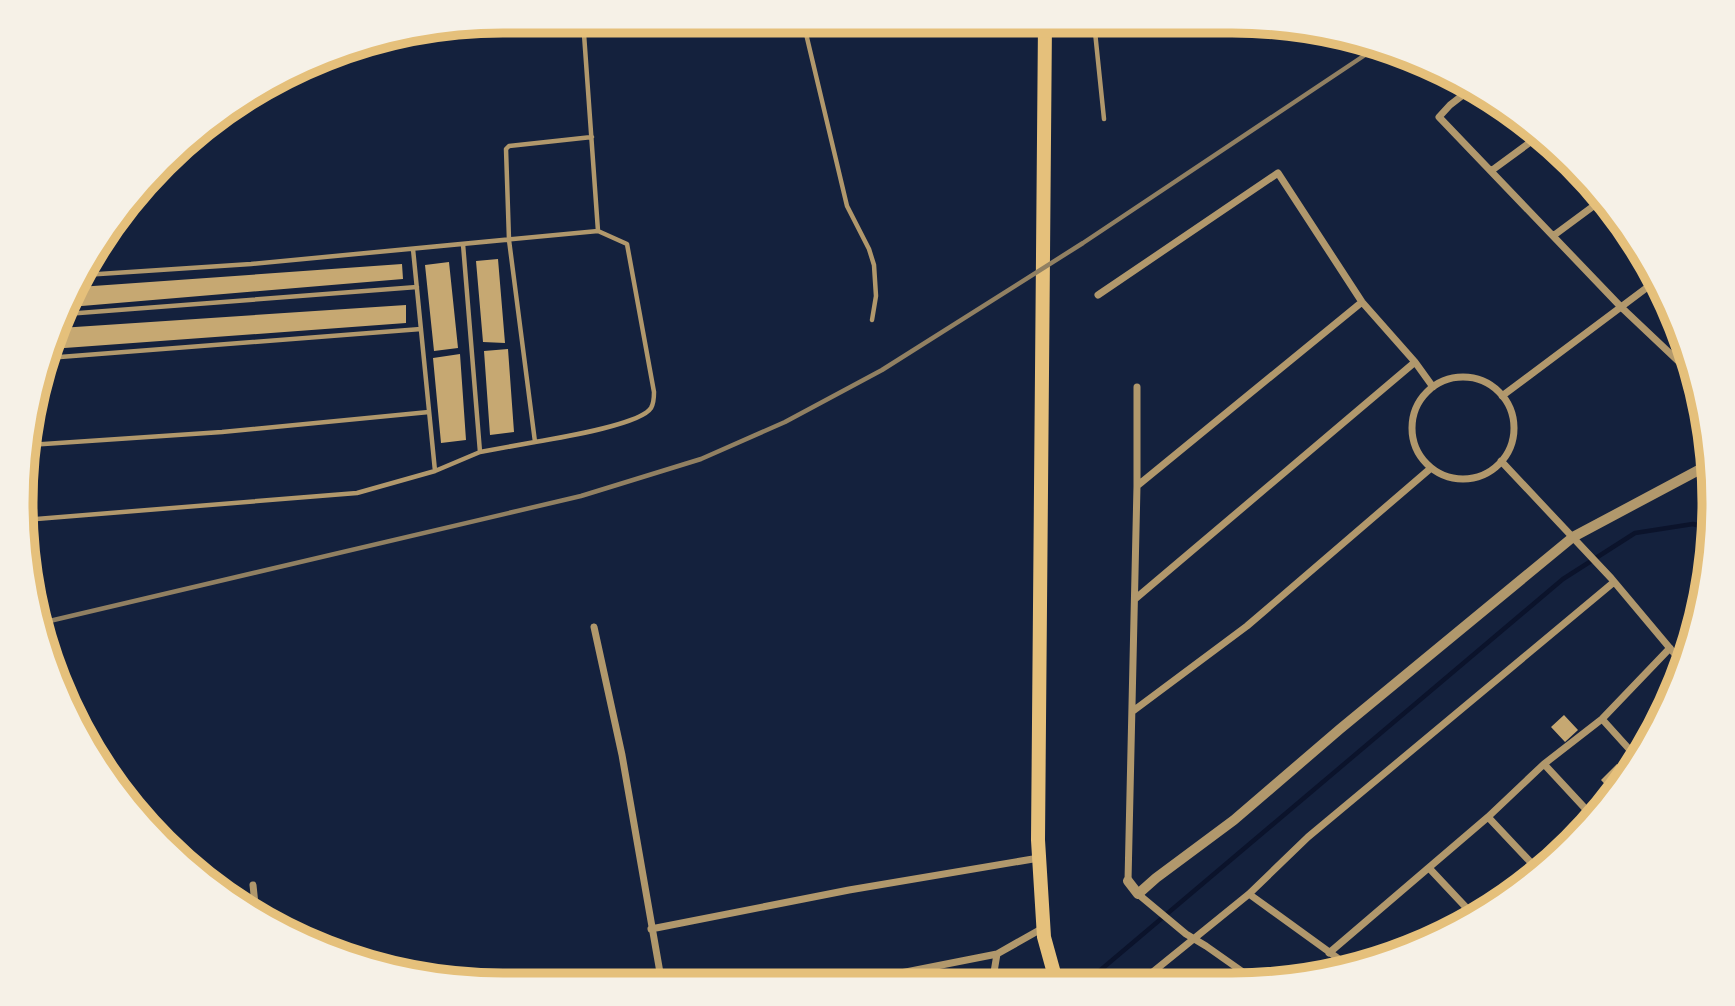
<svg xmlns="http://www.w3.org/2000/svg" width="1735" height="1006" viewBox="0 0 1735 1006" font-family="Jost,sans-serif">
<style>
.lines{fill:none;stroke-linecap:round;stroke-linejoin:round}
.stream{stroke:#0b132b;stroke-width:4.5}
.building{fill:#c6a872}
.service{stroke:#b1986c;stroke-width:4.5}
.minor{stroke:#b1986c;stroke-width:7}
.tertiary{stroke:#b1986c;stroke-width:10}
.primary{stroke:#e5c07b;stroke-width:14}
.rail{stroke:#918062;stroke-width:4.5}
.rim{fill:none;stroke:#e5c07b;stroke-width:9}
</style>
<rect width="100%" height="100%" fill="#14213d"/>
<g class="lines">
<path class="stream" d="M 1084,984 L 1563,579 L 1635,533 L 1693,524 L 1711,529"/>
</g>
<path class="building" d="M 498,259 L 505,343 L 483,342 L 476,261 Z
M 449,262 L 458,348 L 434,351 L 425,265 Z
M 402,264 L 403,279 L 70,307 L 79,287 Z
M 406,305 L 406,323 L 51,349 L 60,328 Z
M 508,349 L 514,432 L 490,435 L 484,351 Z
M 460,354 L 466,440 L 441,443 L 433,358 Z
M 1564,715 L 1578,730 L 1565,742 L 1551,727 Z
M 1617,764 L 1629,776 L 1613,793 L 1601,780 Z"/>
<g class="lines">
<path class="service" d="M 803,21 L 847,206 L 869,249 L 874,265 L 876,296 L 872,320
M 1094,22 L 1104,119
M 84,275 L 251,264 L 598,231 L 584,34 L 594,21
M 66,314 L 417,287
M 47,358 L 421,329
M 535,442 C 557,438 640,425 651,408 C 654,403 654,397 654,392 L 627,244 L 598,231
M 29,445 L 222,432 L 429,412
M 480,452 L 535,442 L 509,240 L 506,149 L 509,146 L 592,137
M 435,471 L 480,452 L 463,244
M 24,520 L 357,493 L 435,471 L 413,249"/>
<path class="minor" d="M 1472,88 L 1450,105 L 1439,117 L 1621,307 L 1695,377
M 1491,171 L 1540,135
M 1553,236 L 1603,199
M 1098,295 L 1278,173 L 1362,302 L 1415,362 L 1433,387
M1412 428a51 51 0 1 1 102 0a51 51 0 1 1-102 0Z
M 1137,387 L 1137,486
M 1502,396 L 1657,280
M 1501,461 L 1611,578 L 1684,665
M 1135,599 L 1415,362
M 594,627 L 622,755 L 662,984
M 1133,711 L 1247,626 L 1431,468
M 1602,719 L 1639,760
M 1544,764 L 1594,818
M 1488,817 L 1538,870
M 1429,868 L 1476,918
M 1128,881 L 1137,486 L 1362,302
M 253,885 L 256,914
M 1138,894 L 1186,934 L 1206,946 L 1260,984
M 1249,894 L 1350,967
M 651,929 L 849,890 L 1039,858
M 1329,953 L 1488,817 L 1544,764 L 1602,719 L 1670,648
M 845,984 L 997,954 L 1043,928
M 992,984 L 997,954
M 1138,984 L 1249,894 L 1308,837 L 1614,582"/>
<path class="tertiary" d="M 1128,881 L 1138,894 L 1156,878 L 1234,820 L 1340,729 L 1573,537 L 1710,464"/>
<path class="primary" d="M 1045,22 L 1038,840 L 1044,937 L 1057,984"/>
<path class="rail" d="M 41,623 L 581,496 L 701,459 L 785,422 L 882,370 L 1083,243 L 1380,45"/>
</g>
<path d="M0 0H1735V1006H0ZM503 33H1232A470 470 0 0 1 1702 503V503A470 470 0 0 1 1232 973H503A470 470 0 0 1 33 503V503A470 470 0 0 1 503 33Z" fill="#f6f1e7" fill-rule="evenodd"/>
<path class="rim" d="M503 33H1232A470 470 0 0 1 1702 503V503A470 470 0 0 1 1232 973H503A470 470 0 0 1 33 503V503A470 470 0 0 1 503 33Z"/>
</svg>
